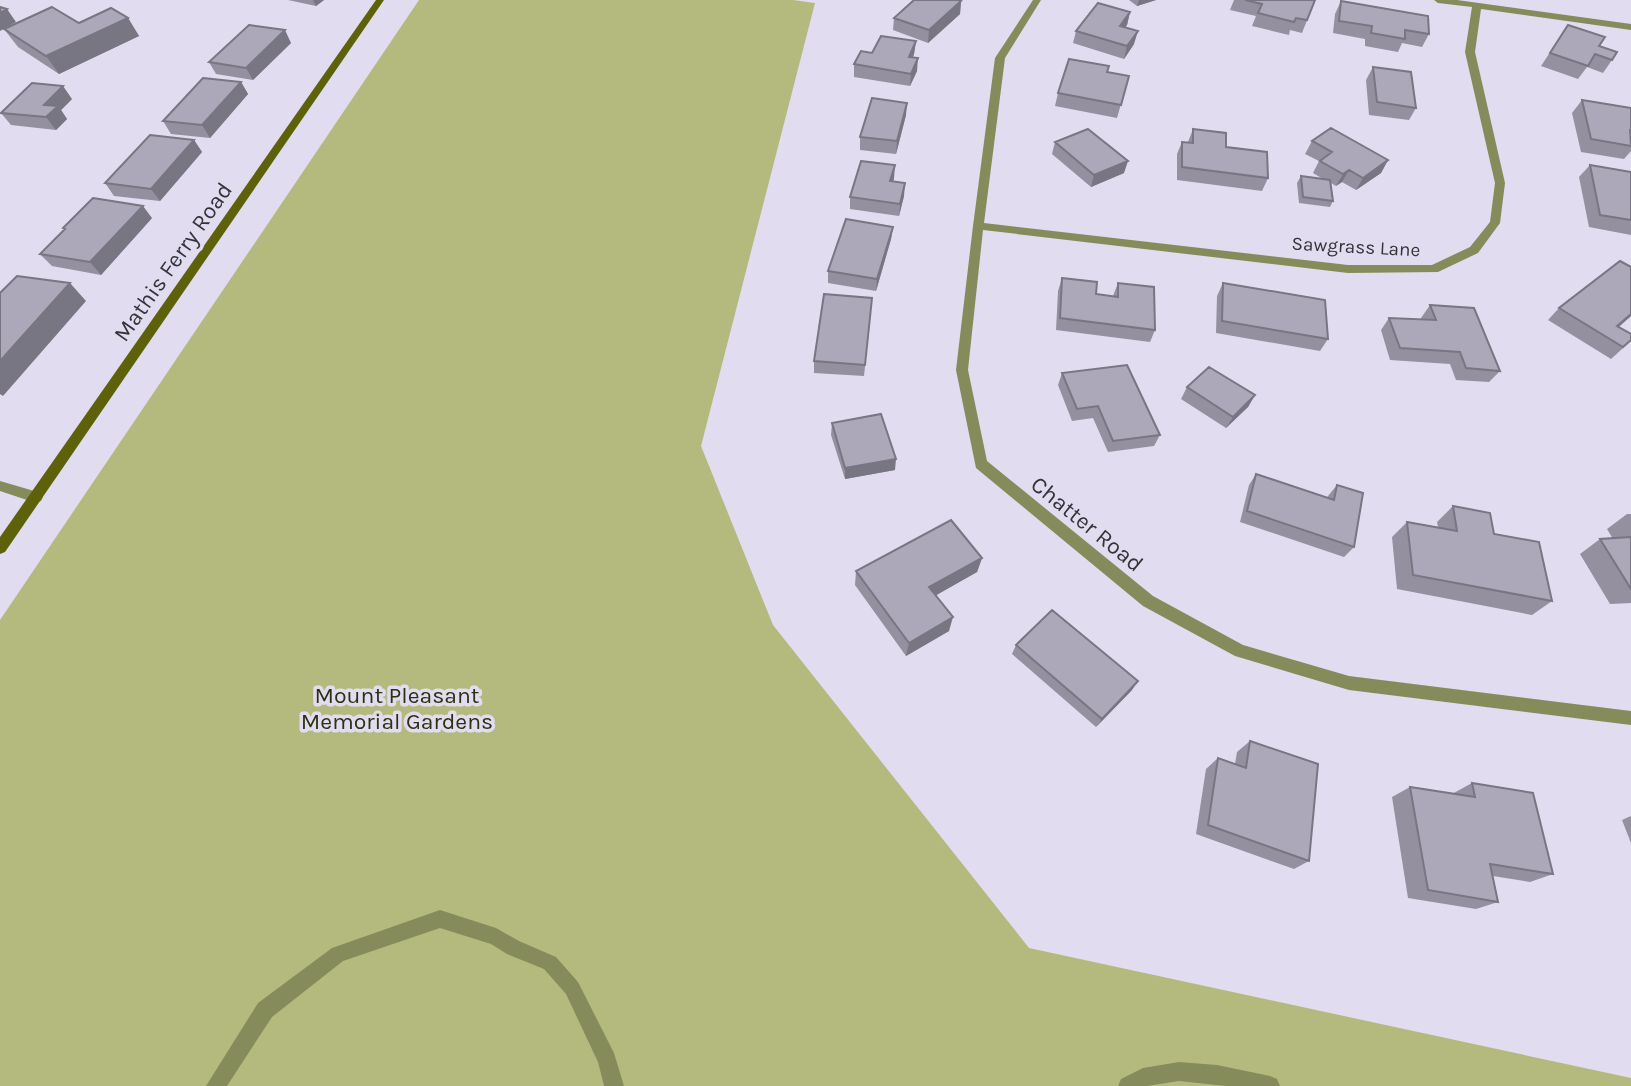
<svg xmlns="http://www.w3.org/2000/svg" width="1631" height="1086" viewBox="0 0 1631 1086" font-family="Karla,sans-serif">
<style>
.green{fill:#b4ba7e}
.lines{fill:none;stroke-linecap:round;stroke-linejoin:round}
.service{fill:#868b5b;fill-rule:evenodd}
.minor{fill:#868b5b;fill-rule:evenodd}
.tertiary{fill:#868b5b;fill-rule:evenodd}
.secondary{fill:#5d6109;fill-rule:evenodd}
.wall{fill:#9490a0}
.shaded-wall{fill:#787682}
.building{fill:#aca8ba;stroke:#787682;stroke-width:2}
.labels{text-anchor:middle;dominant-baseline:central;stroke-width:7;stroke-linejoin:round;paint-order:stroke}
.far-street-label{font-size:19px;fill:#35333a;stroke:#e1dcef}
.street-label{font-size:23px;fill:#35333a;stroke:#e1dcef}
.park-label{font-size:23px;fill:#2d3011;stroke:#e1dcef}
</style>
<rect width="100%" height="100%" fill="#e1dcef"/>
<path class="green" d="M 419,0 L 793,0 L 815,3 L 701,446 L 773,625 L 1029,948 L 1631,1078 L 1631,1086 L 0,1086 L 0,620 Z"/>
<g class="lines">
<path class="service" d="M 440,910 L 496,928 L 519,941 L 556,957 L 578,982 L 614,1053 L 624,1086 L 604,1086 L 598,1062 L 566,994 L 544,969 L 507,954 L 491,944 L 440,928 L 343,961 L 272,1017 L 227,1086 L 206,1086 L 258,1003 L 332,948 Z
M 1179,1062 L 1217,1065 L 1270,1076 L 1277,1079 L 1280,1086 L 1226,1086 L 1179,1081 L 1147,1086 L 1118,1086 L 1121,1079 L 1143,1068 Z"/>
<path class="minor" d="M 1033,0 L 1041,0 L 1005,58 L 984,223 L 1348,265 L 1432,265 L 1470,247 L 1490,222 L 1495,183 L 1465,52 L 1472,7 L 1438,3 L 1434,0 L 1457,0 L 1631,24 L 1631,30 L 1481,9 L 1475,52 L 1505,183 L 1500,223 L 1478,253 L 1438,272 L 1348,273 L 983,230 L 968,370 L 987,461 L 1153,596 L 1243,645 L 1349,676 L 1631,711 L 1631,725 L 1349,690 L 1235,656 L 1143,606 L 976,468 L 956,370 L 973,226 L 995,58 Z"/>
<path class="tertiary" d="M 0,481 L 41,493 L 43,497 L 41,501 L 36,503 L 0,491 Z"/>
<path class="secondary" d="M 376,0 L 384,0 L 5,552 L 0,554 L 0,537 Z"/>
</g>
<path class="wall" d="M 288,0 L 324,0 L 316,6 Z
M 1129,0 L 1156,0 L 1137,6 Z
M 1234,0 L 1315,0 L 1302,33 L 1290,30 L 1289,35 L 1252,26 L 1256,16 L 1230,10 Z
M 961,1 L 960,14 L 928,43 L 893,30 L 894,18 Z
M 1341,1 L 1429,34 L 1422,47 L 1402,43 L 1398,52 L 1365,46 L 1365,39 L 1333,33 L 1335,14 Z
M 1130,12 L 1127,25 L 1125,27 L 1134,44 L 1124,59 L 1073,43 L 1076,31 Z
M 128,18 L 139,36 L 59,74 L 18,47 L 4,29 L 79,23 Z
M 1568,25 L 1599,46 L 1612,60 L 1603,73 L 1587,67 L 1578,79 L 1541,66 Z
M 916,41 L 914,54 L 913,57 L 917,71 L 910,86 L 854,77 L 854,64 Z
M 291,43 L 253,80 L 216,74 L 209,62 Z
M 1373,67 L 1416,108 L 1409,120 L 1369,115 L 1366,80 Z
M 1107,72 L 1129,76 L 1117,118 L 1055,106 L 1058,93 Z
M 241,82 L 248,94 L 210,138 L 171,134 L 163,121 Z
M 72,99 L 61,110 L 67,119 L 56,130 L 11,125 L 1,113 Z
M 1582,100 L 1631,108 L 1631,151 L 1624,159 L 1581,152 L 1572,113 Z
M 906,115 L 896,154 L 860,150 L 860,137 Z
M 1193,129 L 1226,147 L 1268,178 L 1262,191 L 1177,180 L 1177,154 L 1182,142 L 1188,142 Z
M 194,140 L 202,152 L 160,201 L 114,196 L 105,183 Z
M 1312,141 L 1388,160 L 1381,173 L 1356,190 L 1342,182 L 1336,186 L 1331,183 L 1333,201 L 1330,207 L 1299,203 L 1297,183 L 1301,176 L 1323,179 L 1313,173 L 1319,161 L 1305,154 Z
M 1055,142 L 1124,173 L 1091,187 L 1052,154 Z
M 1590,165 L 1631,172 L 1631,235 L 1589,227 L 1579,177 Z
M 894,178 L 893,182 L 904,196 L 899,216 L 850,209 L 850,197 Z
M 152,218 L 101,275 L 52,266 L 40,254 L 64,230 L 63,228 Z
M 893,227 L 891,239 L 876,291 L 828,283 L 828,271 Z
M 1631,267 L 1631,316 L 1619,327 L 1631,341 L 1611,359 L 1548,320 L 1559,308 Z
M 1062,278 L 1096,294 L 1113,296 L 1118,283 L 1155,330 L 1150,342 L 1056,330 L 1058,291 Z
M 1223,283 L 1328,339 L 1320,351 L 1216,333 L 1217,296 Z
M 872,298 L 864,376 L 814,373 L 814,361 Z
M 1430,305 L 1500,371 L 1489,382 L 1456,380 L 1450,364 L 1390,360 L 1381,330 L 1389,318 L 1422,320 L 1421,318 Z
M 1062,373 L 1160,435 L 1154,446 L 1108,452 L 1093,418 L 1072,421 L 1058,385 Z
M 1187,387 L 1255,395 L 1248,407 L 1226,428 L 1181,399 Z
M 832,423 L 895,470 L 845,479 L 831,435 Z
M 1256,474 L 1327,498 L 1328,496 L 1337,485 L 1354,547 L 1344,557 L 1240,522 L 1249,485 Z
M 1453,506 L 1494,534 L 1552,601 L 1532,615 L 1397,589 L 1392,537 L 1407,522 L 1438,527 L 1437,522 Z
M 1627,514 L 1631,514 L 1631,603 L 1610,604 L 1580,554 L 1600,539 L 1613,539 L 1607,529 Z
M 982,558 L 977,572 L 936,595 L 949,631 L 906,656 L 855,585 L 856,571 Z
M 1016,645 L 1132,690 L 1096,727 L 1012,654 Z
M 1250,741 L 1309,861 L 1294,869 L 1196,834 L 1206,769 L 1218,758 L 1235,764 L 1237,752 Z
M 1472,783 L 1553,874 L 1530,882 L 1493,876 L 1498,902 L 1476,909 L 1408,898 L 1392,797 L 1410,787 L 1452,794 Z
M 1631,816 L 1631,843 L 1622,820 Z"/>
<path class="shaded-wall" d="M 313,0 L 324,0 L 316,6 Z
M 1139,0 L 1156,0 L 1137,6 Z
M 961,1 L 960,14 L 928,43 L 929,30 Z
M 7,9 L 16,22 L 0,31 L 0,13 Z
M 1130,12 L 1127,25 L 1116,39 L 1120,26 Z
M 128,18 L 139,36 L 59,74 L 46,56 Z
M 285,30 L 291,43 L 253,80 L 246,68 Z
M 1138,31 L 1134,44 L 1124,59 L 1127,46 Z
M 916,41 L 914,54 L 908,69 L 909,57 Z
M 918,58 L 917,71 L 910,86 L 911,74 Z
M 241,82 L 248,94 L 210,138 L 202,125 Z
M 63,86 L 72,99 L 61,110 L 67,119 L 56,130 L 46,117 L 44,105 Z
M 907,103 L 906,115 L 896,154 L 897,141 Z
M 194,140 L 202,152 L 160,201 L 151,189 Z
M 1388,160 L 1381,173 L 1356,190 L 1363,178 Z
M 1128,161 L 1124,173 L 1091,187 L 1094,175 Z
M 895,165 L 894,178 L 889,194 L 890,181 Z
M 1349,170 L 1342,182 L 1336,186 L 1343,174 Z
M 905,183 L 904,196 L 899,216 L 900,204 Z
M 143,206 L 152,218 L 101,275 L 90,262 Z
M 893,227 L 891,239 L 876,291 L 877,279 Z
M 70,283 L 86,301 L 3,396 L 0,394 L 0,361 Z
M 1631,314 L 1631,316 L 1605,338 L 1617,326 Z
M 1255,395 L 1248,407 L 1226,428 L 1233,417 Z
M 896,459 L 895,470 L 845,479 L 845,468 Z
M 982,558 L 977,572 L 926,601 L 929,587 Z
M 953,617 L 949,631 L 906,656 L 909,643 Z
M 1138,681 L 1132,690 L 1096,727 L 1102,719 Z"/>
<path class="building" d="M 914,0 L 958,0 L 961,1 L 929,30 L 894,18 Z
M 1245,0 L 1315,0 L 1307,20 L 1296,18 L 1294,22 L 1258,13 L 1262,4 Z
M 1341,1 L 1428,16 L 1429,34 L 1405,30 L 1405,39 L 1371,33 L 1372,26 L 1339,21 Z
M 1098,3 L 1130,12 L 1120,26 L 1138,31 L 1127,46 L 1076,31 Z
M 0,7 L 7,9 L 0,13 Z
M 52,7 L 79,23 L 111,8 L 128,18 L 46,56 L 4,29 Z
M 249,25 L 285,30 L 246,68 L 209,62 Z
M 1568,25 L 1605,37 L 1599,46 L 1617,52 L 1612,60 L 1595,54 L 1588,66 L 1550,53 Z
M 881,36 L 916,41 L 909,57 L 918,58 L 911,74 L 854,64 L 861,51 L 872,53 Z
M 1069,59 L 1109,66 L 1107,72 L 1129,76 L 1121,105 L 1058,93 Z
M 1373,67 L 1411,72 L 1416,108 L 1377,102 Z
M 203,78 L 241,82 L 202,125 L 163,121 Z
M 32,83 L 63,86 L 44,105 L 58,106 L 46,117 L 1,113 Z
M 872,98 L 907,103 L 897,141 L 860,137 Z
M 1582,100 L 1631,108 L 1631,130 L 1630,130 L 1631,146 L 1591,139 Z
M 1331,128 L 1388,160 L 1363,178 L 1349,170 L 1343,174 L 1320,161 L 1332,152 L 1312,141 Z
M 1088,129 L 1128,161 L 1094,175 L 1055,142 Z
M 1193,129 L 1226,133 L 1226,147 L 1267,152 L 1268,178 L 1182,167 L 1182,142 L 1193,143 Z
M 150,135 L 194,140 L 151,189 L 105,183 Z
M 861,161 L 895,165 L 890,181 L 905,183 L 900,204 L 850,197 Z
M 1590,165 L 1631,172 L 1631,220 L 1600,215 Z
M 1301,176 L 1330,180 L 1333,201 L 1303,197 Z
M 93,198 L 143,206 L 90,262 L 40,254 L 65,229 L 63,228 Z
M 846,219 L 893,227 L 877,279 L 828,271 Z
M 1620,261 L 1631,267 L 1631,314 L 1617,326 L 1631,334 L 1631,340 L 1623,347 L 1559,308 Z
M 17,276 L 70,283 L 0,361 L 0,293 Z
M 1062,278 L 1097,282 L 1096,294 L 1118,297 L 1118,283 L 1154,287 L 1155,330 L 1060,318 Z
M 1223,283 L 1325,300 L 1328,339 L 1222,321 Z
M 824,294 L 872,298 L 865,365 L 814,361 Z
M 1430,305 L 1474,308 L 1500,371 L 1466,368 L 1460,352 L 1400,348 L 1389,318 L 1436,320 Z
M 1127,365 L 1160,435 L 1113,441 L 1098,406 L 1077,409 L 1062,373 Z
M 1209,367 L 1255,395 L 1233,417 L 1187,387 Z
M 881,414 L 896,459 L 845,468 L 832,423 Z
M 1256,474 L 1334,500 L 1337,485 L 1363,493 L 1354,547 L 1247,511 Z
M 1453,506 L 1490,513 L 1494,534 L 1539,542 L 1552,601 L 1413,575 L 1407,522 L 1457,531 Z
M 951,520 L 982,558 L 929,587 L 953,617 L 909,643 L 856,571 Z
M 1631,537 L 1631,589 L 1600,539 Z
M 1052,610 L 1138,681 L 1102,719 L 1016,645 Z
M 1250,741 L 1318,764 L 1309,861 L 1208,825 L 1218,758 L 1246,768 Z
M 1472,783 L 1533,793 L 1553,874 L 1490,864 L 1498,902 L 1428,890 L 1410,787 L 1475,797 Z"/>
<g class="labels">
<g class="far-street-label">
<text transform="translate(1356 247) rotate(3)">Sawgrass Lane</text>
</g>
<g class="street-label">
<text transform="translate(173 262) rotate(-55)">Mathis Ferry Road</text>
<text transform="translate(1087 524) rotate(39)">Chatter Road</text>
</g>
<g class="park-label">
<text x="397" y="695">Mount Pleasant<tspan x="397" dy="26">Memorial Gardens</tspan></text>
</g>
</g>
</svg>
